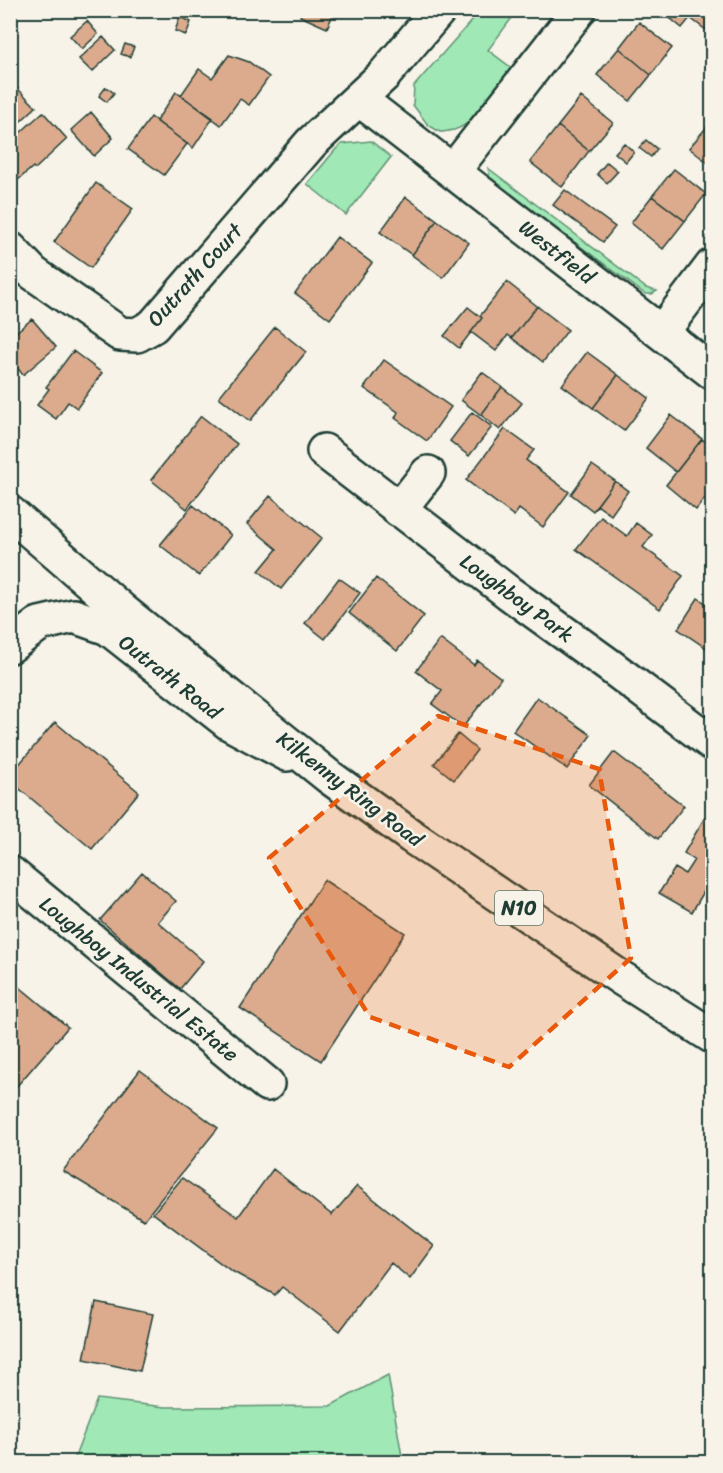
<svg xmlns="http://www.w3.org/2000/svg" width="723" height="1473" viewBox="0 0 723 1473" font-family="Sriracha,sans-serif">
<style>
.green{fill:#a0e8b5;stroke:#609274;stroke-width:1.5}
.building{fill:#dcab8e;stroke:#1f3d34;stroke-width:1.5}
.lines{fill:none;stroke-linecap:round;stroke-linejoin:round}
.minor-casing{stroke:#1f3d34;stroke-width:38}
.highway-casing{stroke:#1f3d34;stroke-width:38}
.minor{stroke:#f7f3e8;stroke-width:33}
.highway{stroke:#f7f3e8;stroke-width:33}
.marked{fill:#e8590c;fill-opacity:0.2;stroke:#e8590c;stroke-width:4.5;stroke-dasharray:12 8;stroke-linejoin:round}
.labels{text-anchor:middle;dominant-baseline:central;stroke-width:5;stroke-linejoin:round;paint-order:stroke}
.shield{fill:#f7f3e8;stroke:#60746a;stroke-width:1.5}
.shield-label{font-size:20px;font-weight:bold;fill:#1f3d34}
.street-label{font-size:21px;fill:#1f3d34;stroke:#f7f3e8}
</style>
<rect width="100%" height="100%" fill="#f7f3e8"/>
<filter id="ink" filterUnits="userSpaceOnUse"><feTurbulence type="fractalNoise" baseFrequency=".0167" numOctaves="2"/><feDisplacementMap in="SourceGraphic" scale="12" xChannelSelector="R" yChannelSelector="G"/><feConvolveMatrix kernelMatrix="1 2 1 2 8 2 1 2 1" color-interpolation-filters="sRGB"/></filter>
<g filter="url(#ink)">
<path class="green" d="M 480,11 L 517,11 L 488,50 L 517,72 C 501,90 477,123 454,130 C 449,131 444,132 440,132 L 428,125 L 413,105 L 414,86 Z
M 371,141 L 391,157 L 346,215 L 307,184 L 336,149 L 342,144 Z
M 488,168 L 646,288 L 657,291 L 652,294 L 645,294 L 490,180 Z
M 388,1375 L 403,1462 L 73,1462 L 97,1399 L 165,1407 L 330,1406 Z"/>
<path class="building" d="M 123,10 L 137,10 L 134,17 L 122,12 Z
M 302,10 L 335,10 L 327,28 L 300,16 Z
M 660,10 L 712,10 L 712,22 L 706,30 L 690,18 L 682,28 Z
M 180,17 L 191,22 L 186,35 L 175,31 Z
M 87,21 L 98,34 L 82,49 L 70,36 Z
M 639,22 L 672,48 L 651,75 L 619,48 Z
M 103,37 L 115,50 L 92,72 L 79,59 Z
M 125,44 L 134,47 L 130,57 L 121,54 Z
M 619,48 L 651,75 L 630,101 L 597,75 Z
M 229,55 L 249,62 L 269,77 L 249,105 L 240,99 L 221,125 L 181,95 L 199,69 L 212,78 Z
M 10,81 L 36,107 L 10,131 Z
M 106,87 L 114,93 L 107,102 L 99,96 Z
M 176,92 L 213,118 L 193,148 L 156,121 Z
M 581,97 L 613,123 L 589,151 L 558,126 Z
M 43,112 L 67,139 L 35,169 L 33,167 L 18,180 L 10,172 L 10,156 L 17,149 L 11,141 Z
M 91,112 L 113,138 L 94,156 L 71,130 Z
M 151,117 L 187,144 L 164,175 L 128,149 Z
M 711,122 L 712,123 L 712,166 L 689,148 Z
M 558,126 L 589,151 L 562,187 L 530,162 Z
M 646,140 L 657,149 L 651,157 L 639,148 Z
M 624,143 L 634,152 L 626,162 L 615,153 Z
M 607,162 L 618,171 L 607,183 L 597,174 Z
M 674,169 L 706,194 L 685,221 L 652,196 Z
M 96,183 L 133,209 L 91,268 L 54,242 Z
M 565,190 L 615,227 L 603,242 L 553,205 Z
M 652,196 L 685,221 L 663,249 L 631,223 Z
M 406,197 L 437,220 L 412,255 L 380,232 Z
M 437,220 L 469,243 L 443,278 L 412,255 Z
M 337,237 L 372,263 L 330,319 L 295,293 Z
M 507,282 L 537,306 L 512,338 L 508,335 L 496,351 L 471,332 L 482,318 L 480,316 Z
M 537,306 L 568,330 L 543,362 L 512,338 Z
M 468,307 L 482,318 L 459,348 L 444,336 Z
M 32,319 L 56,347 L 23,375 L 16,366 L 10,371 L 10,337 Z
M 275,327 L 306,352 L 250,421 L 219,397 Z
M 73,351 L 102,373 L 77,408 L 68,402 L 56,419 L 37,405 L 49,389 L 46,387 Z
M 587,352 L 618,375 L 593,408 L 562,385 Z
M 384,360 L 451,407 L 427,441 L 395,418 L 398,412 L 364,388 Z
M 482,372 L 502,387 L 481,415 L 461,400 Z
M 618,375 L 649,398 L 624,431 L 593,408 Z
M 502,387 L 522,403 L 500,430 L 481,415 Z
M 472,412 L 492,427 L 469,456 L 450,441 Z
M 671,415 L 702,439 L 676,472 L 646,448 Z
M 201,416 L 237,444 L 187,509 L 151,480 Z
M 505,429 L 534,450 L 526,460 L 569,492 L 543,527 L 519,509 L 514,516 L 466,480 Z
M 702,439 L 712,447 L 712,489 L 696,510 L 666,485 Z
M 592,465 L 615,481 L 593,511 L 571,494 Z
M 615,481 L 628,491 L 611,515 L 597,505 Z
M 270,496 L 322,538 L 281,589 L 259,571 L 277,549 L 247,524 Z
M 193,505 L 231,535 L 199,576 L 160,545 Z
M 601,517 L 627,536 L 636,523 L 652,535 L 643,547 L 683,576 L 660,609 L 576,549 Z
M 339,578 L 360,593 L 325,639 L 305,623 Z
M 376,578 L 424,616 L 397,651 L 349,613 Z
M 698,598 L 710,606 L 712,601 L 712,652 L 678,629 Z
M 440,639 L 474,665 L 477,660 L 501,678 L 463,727 L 432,704 L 442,691 L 416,671 Z
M 537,697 L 591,735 L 567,769 L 513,731 Z
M 55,722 L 139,792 L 92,849 L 10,781 L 10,775 Z
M 458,734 L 477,750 L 454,780 L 434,764 Z
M 614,752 L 684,806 L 658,839 L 589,785 Z
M 705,817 L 712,822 L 712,878 L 692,912 L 659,893 L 675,868 L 685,874 L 694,860 L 684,853 Z
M 142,872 L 176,901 L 158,922 L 203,961 L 180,989 L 100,920 Z
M 324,880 L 405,933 L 321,1061 L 240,1008 Z
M 10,979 L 68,1027 L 10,1094 Z
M 140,1070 L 218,1128 L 144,1220 L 63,1171 Z
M 273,1169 L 332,1215 L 357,1186 L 434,1246 L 410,1279 L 391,1263 L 340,1331 L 282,1287 L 275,1295 L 230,1270 L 153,1213 L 182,1178 L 238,1217 Z
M 96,1302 L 153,1314 L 140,1371 L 84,1359 Z"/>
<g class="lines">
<defs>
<path id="minor" d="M 359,99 L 712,372
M 453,171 L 579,10
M 10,249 L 33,273 L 120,334 L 137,335 L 153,326 L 311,143 L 384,75 L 439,10
M 662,332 L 712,266
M 324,451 L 509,593 L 610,666 L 712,743
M 399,510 L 428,473
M 10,646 L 39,624 L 74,616 L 108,628 L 229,723 L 287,754
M 10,873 L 267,1084"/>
<path id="highway" d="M 10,513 L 123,611 L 328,776 L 411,836 L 621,978 L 712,1036"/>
</defs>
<use href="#minor" class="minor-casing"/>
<use href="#highway" class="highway-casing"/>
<use href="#minor" class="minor"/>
<use href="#highway" class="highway"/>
</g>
</g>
<path class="marked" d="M 438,716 L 599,769 L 631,958 L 509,1067 L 370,1017 L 269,858 Z"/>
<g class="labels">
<rect class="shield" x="495" y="891" width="48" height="34" rx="4.5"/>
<g class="shield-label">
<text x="519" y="908">N10</text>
</g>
<g class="street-label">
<text transform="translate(557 252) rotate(38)">Westfield</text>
<text transform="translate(195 275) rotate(-48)">Outrath Court</text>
<text transform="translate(517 598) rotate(36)">Loughboy Park</text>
<text transform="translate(170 677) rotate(38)">Outrath Road</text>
<text transform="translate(350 789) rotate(37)">Kilkenny Ring Road</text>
<text transform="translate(139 979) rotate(39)">Loughboy Industrial Estate</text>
</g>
</g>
<rect width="723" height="1473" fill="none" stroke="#f7f3e8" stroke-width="36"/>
<rect x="18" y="18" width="687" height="1437" fill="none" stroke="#1f3d34" stroke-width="2" filter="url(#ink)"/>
</svg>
